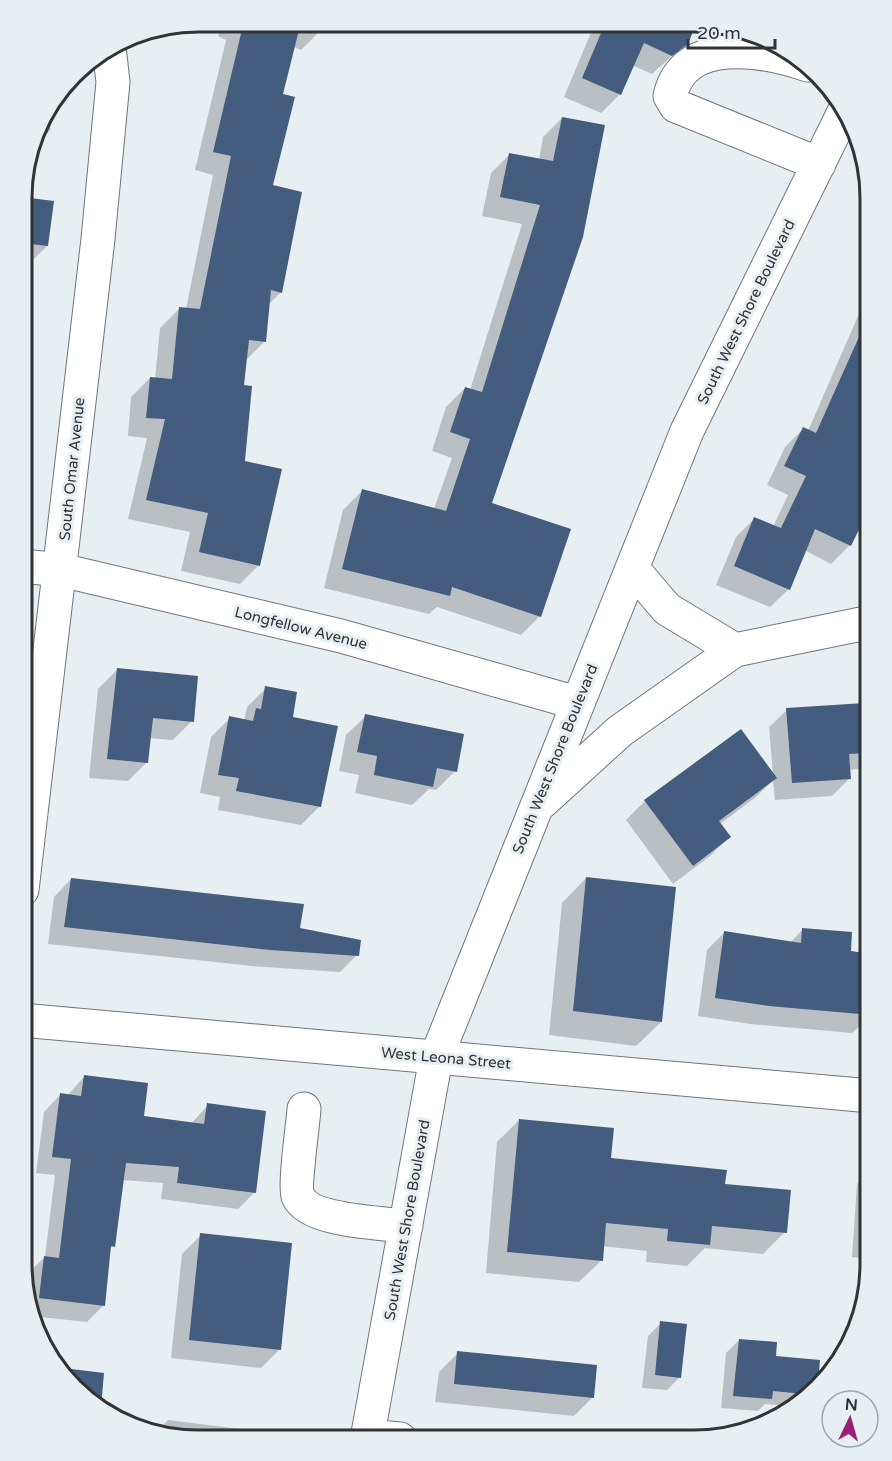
<svg xmlns="http://www.w3.org/2000/svg" width="892" height="1461" viewBox="0 0 892 1461" font-family="'Varela Round',sans-serif">
<style>
.shadow{fill:#0003}
.building{fill:#445c7e}
.lines{fill:none;stroke-linecap:round;stroke-linejoin:round}
.minor-casing{stroke:#707579;stroke-width:35}
.minor{stroke:#fff;stroke-width:33}
.labels{text-anchor:middle;dominant-baseline:central;stroke-width:6;stroke-linejoin:round;paint-order:stroke}
.street-label{font-size:15px;fill:#313335;stroke:#e8eff3}
.rim{fill:none;stroke:#313335;stroke-width:3}
</style>
<rect width="100%" height="100%" fill="#e8eff3"/>
<path class="shadow" d="M 224,21 L 324,22 L 320,31 L 301,50 L 294,47 L 281,95 L 271,187 L 281,292 L 268,305 L 265,341 L 245,361 L 242,387 L 243,462 L 259,565 L 240,584 L 181,571 L 190,532 L 128,519 L 147,438 L 128,436 L 131,397 L 150,378 L 155,379 L 160,328 L 179,309 L 186,309 L 213,175 L 195,170 L 226,40 L 218,36 Z
M 595,23 L 695,24 L 686,43 L 652,74 L 632,65 L 620,94 L 601,113 L 564,97 Z
M 41,116 L 51,129 L 28,156 L 39,119 Z
M 562,118 L 490,504 L 540,616 L 521,635 L 437,607 L 429,614 L 324,588 L 343,510 L 362,491 L 434,509 L 452,458 L 432,451 L 446,407 L 465,388 L 470,390 L 522,224 L 482,216 L 491,173 L 510,154 L 539,160 L 543,137 Z
M 26,164 L 28,165 L 23,198 L 47,246 L 28,265 L 22,264 L 22,175 Z
M 871,286 L 871,424 L 858,455 L 850,545 L 831,564 L 806,551 L 789,589 L 770,607 L 716,585 L 736,537 L 754,519 L 773,527 L 788,495 L 767,485 L 785,447 L 803,429 L 808,431 Z
M 22,289 L 26,290 L 22,324 Z
M 117,670 L 192,721 L 173,740 L 149,738 L 147,762 L 128,781 L 89,778 L 98,689 Z
M 266,688 L 291,718 L 320,806 L 301,825 L 218,810 L 220,797 L 200,793 L 211,737 L 230,718 L 244,721 L 247,707 Z
M 871,704 L 871,768 L 848,770 L 849,779 L 832,796 L 775,800 L 773,780 L 756,797 L 720,824 L 729,837 L 710,856 L 673,884 L 626,820 L 645,801 L 773,775 L 769,727 L 787,710 Z
M 366,716 L 455,771 L 436,790 L 429,789 L 412,805 L 355,793 L 359,775 L 339,771 L 346,735 Z
M 586,878 L 661,1022 L 636,1046 L 549,1035 L 562,903 Z
M 71,879 L 298,929 L 357,955 L 340,972 L 252,966 L 48,944 L 54,897 Z
M 803,929 L 849,953 L 871,955 L 871,1016 L 852,1033 L 750,1024 L 698,1016 L 707,950 L 725,932 L 790,943 Z
M 84,1077 L 142,1117 L 191,1124 L 208,1105 L 255,1192 L 238,1209 L 161,1199 L 163,1183 L 122,1180 L 113,1246 L 109,1250 L 104,1305 L 87,1322 L 31,1316 L 26,1289 L 27,1274 L 45,1257 L 55,1175 L 36,1173 L 44,1112 L 60,1095 L 67,1096 Z
M 519,1120 L 610,1159 L 724,1186 L 785,1232 L 763,1254 L 705,1248 L 687,1266 L 646,1262 L 647,1251 L 602,1246 L 601,1261 L 579,1282 L 486,1273 L 497,1142 Z
M 871,1171 L 871,1259 L 852,1257 L 857,1184 Z
M 201,1235 L 280,1349 L 261,1368 L 171,1358 L 182,1254 Z
M 661,1323 L 680,1377 L 667,1390 L 642,1388 L 648,1336 Z
M 739,1340 L 774,1357 L 819,1362 L 817,1385 L 789,1406 L 765,1404 L 758,1411 L 721,1408 L 726,1353 Z
M 458,1353 L 593,1397 L 574,1416 L 435,1402 L 439,1372 Z
M 168,1420 L 248,1430 L 247,1439 L 174,1438 L 157,1431 Z"/>
<path class="building" d="M 244,21 L 301,22 L 283,94 L 295,97 L 273,185 L 302,192 L 282,293 L 271,290 L 266,342 L 249,340 L 244,385 L 252,386 L 245,461 L 282,469 L 260,566 L 199,552 L 208,513 L 146,500 L 165,419 L 146,418 L 150,377 L 172,379 L 179,307 L 200,309 L 231,156 L 213,152 Z
M 599,24 L 696,24 L 688,44 L 672,56 L 644,43 L 621,95 L 582,78 L 604,26 Z
M 562,117 L 605,125 L 583,237 L 492,503 L 571,529 L 541,617 L 452,587 L 450,596 L 342,569 L 362,489 L 446,511 L 470,439 L 450,432 L 465,387 L 482,392 L 540,205 L 500,197 L 509,153 L 553,161 Z
M 22,197 L 54,201 L 48,246 L 22,243 Z
M 871,310 L 871,428 L 860,454 L 871,459 L 871,505 L 851,546 L 815,529 L 790,590 L 734,566 L 754,517 L 781,528 L 806,476 L 784,466 L 803,427 L 816,433 Z
M 117,668 L 198,676 L 194,722 L 153,718 L 148,763 L 107,759 Z
M 265,686 L 297,692 L 293,717 L 338,726 L 321,807 L 236,791 L 239,778 L 218,775 L 229,716 L 253,721 L 256,708 L 261,709 Z
M 865,703 L 868,753 L 849,754 L 851,779 L 792,783 L 786,708 Z
M 365,714 L 464,734 L 457,772 L 437,768 L 433,787 L 374,775 L 377,756 L 357,752 Z
M 741,729 L 777,778 L 719,821 L 731,837 L 693,866 L 644,800 Z
M 586,877 L 676,887 L 662,1022 L 573,1011 Z
M 71,878 L 304,904 L 300,928 L 361,940 L 359,956 L 270,950 L 64,927 Z
M 802,928 L 852,932 L 851,951 L 871,954 L 871,1015 L 769,1006 L 715,998 L 724,931 L 801,943 Z
M 84,1075 L 148,1083 L 144,1116 L 204,1124 L 207,1103 L 266,1111 L 256,1193 L 177,1183 L 179,1167 L 126,1163 L 115,1247 L 111,1246 L 105,1306 L 39,1298 L 44,1256 L 59,1258 L 71,1159 L 52,1157 L 60,1093 L 81,1096 Z
M 519,1119 L 614,1128 L 611,1158 L 727,1170 L 725,1184 L 791,1190 L 787,1233 L 712,1226 L 710,1245 L 667,1241 L 668,1229 L 606,1223 L 603,1261 L 507,1252 Z
M 200,1233 L 292,1243 L 281,1350 L 189,1340 Z
M 660,1321 L 687,1324 L 681,1378 L 655,1375 Z
M 739,1339 L 777,1342 L 776,1356 L 820,1360 L 818,1383 L 804,1394 L 773,1391 L 772,1399 L 733,1396 Z
M 457,1351 L 597,1365 L 594,1398 L 454,1384 Z
M 63,1368 L 104,1373 L 101,1408 L 90,1403 Z"/>
<g class="lines">
<defs>
<path id="minor" d="M 808,65 C 763,50 684,35 670,96 L 676,106 L 819,164
M 22,566 L 61,570 L 341,636 L 577,703
M 632,568 L 667,609 L 735,650
M 542,802 L 620,731 L 735,650 L 871,622
M 22,890 L 98,239 L 113,82 L 109,47
M 21,1020 L 871,1096
M 304,1109 C 303,1124 294,1186 298,1196 C 308,1221 381,1223 406,1226
M 367,1436 L 400,1439
M 367,1439 L 436,1058 L 687,431 L 844,112"/>
</defs>
<use href="#minor" class="minor-casing"/>
<use href="#minor" class="minor"/>
</g>
<g class="labels">
<g class="street-label">
<text transform="translate(746 312) rotate(-64)">South West Shore Boulevard</text>
<text transform="translate(72 469) rotate(-84)">South Omar Avenue</text>
<text transform="translate(301 628) rotate(14)">Longfellow Avenue</text>
<text transform="translate(555 759) rotate(-68)">South West Shore Boulevard</text>
<text transform="translate(446 1058) rotate(5)">West Leona Street</text>
<text transform="translate(407 1220) rotate(-80)">South West Shore Boulevard</text>
</g>
</g>
<path d="M0 0H892V1461H0ZM198 32H694A166 166 0 0 1 860 198V1264A166 166 0 0 1 694 1430H198A166 166 0 0 1 32 1264V198A166 166 0 0 1 198 32Z" fill="#e8eff3" fill-rule="evenodd"/>
<path class="rim" d="M198 32H694A166 166 0 0 1 860 198V1264A166 166 0 0 1 694 1430H198A166 166 0 0 1 32 1264V198A166 166 0 0 1 198 32Z"/>
<g transform="translate(850 1419) rotate(5)"><circle r="28" fill="#e8eff3" stroke="#9fa4a7" stroke-width="1.5"/>
<path d="M0-4.5L10 22L0 15L-10 22Z" fill="#9a1f77"/>
<text y="-9" font-size="16" font-weight="bold" text-anchor="middle" fill="#313335">N</text>
</g>
<path d="M688 39v9h87v-9" fill="none" stroke="#313335" stroke-width="3"/>
<text x="697" y="39" font-size="18" fill="#313335" stroke="#e8eff3" stroke-width="4.5" paint-order="stroke">20 m</text>
</svg>
